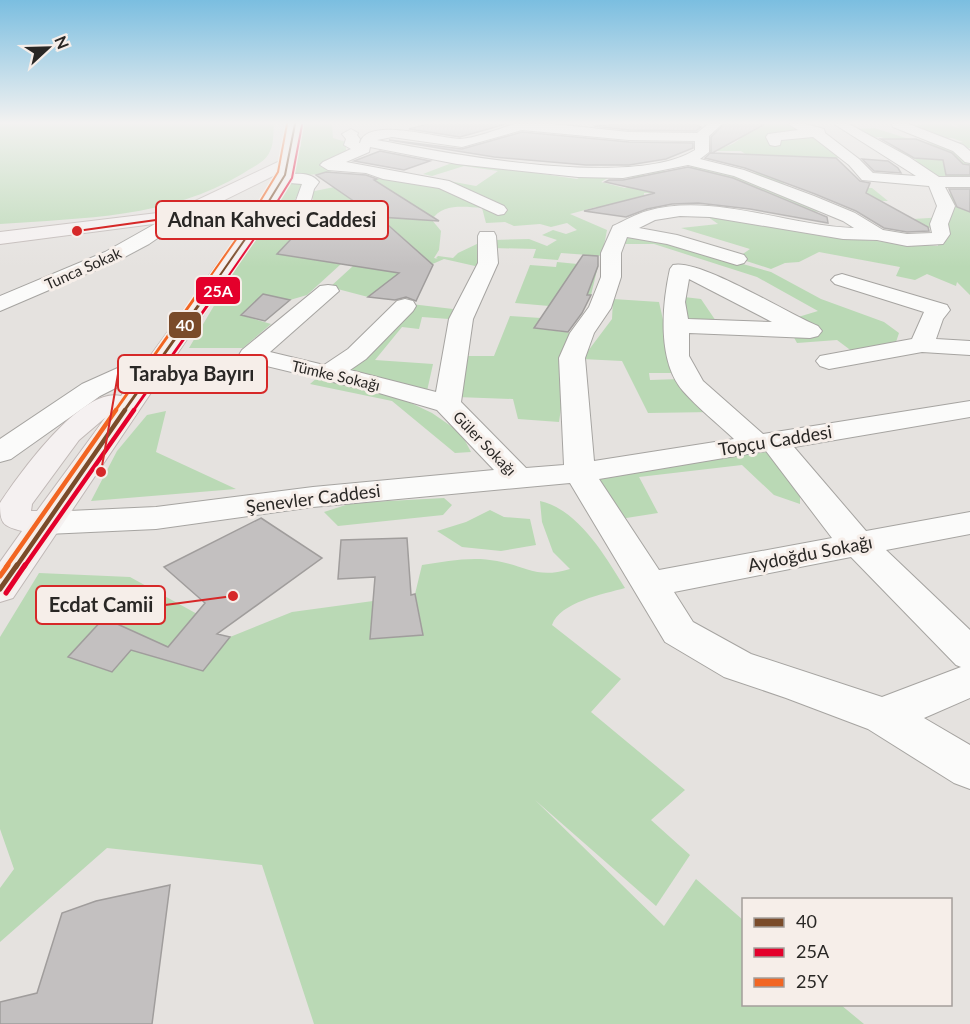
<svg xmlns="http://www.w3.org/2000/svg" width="970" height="1024" viewBox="0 0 970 1024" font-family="Lato,sans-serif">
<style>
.green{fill:#bad9b5;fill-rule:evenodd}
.building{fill:#c3c0c0;stroke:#a09d9c;stroke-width:1.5}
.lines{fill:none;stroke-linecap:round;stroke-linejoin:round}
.minor-casing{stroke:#a6a4a1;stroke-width:2}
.major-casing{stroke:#c0b8b6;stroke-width:2}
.minor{fill:#fbfbfa;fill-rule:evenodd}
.major{fill:#f5f1f1;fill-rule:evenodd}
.bus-1-far3-casing{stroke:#f6eee9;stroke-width:4.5}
.bus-1-far2-casing{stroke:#f6eee9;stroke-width:6}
.bus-1-far1-casing{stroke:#f6eee9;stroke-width:9}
.bus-1-casing{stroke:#f6eee9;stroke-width:10}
.bus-2-far3-casing{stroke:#f6eee9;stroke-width:4.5}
.bus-2-far2-casing{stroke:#f6eee9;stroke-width:6}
.bus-2-far1-casing{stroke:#f6eee9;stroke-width:9}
.bus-2-casing{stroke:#f6eee9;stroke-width:10}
.bus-3-far3-casing{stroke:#f6eee9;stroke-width:4.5}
.bus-3-far2-casing{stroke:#f6eee9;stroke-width:6}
.bus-3-far1-casing{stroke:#f6eee9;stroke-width:9}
.bus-3-casing{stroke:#f6eee9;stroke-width:10}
.bus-1-far3{stroke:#7a4b2a;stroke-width:2}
.bus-1-far2{stroke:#7a4b2a;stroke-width:3}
.bus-1-far1{stroke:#7a4b2a;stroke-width:4.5}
.bus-1{stroke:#7a4b2a;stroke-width:5}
.bus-2-far3{stroke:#e4002b;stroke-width:2}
.bus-2-far2{stroke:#e4002b;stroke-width:3}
.bus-2-far1{stroke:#e4002b;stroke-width:4.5}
.bus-2{stroke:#e4002b;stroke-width:5}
.bus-3-far3{stroke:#f26522;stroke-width:2}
.bus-3-far2{stroke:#f26522;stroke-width:3}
.bus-3-far1{stroke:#f26522;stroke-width:4.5}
.bus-3{stroke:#f26522;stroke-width:5}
.labels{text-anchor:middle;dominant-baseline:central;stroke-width:6;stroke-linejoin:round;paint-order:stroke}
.far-street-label{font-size:15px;fill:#292725;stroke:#f6eee9}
.street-label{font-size:18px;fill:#292725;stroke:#f6eee9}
.leader{fill:none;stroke:#d62828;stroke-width:2}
.callout-dot{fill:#d62828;stroke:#f6eee9;stroke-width:2}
.callout{fill:#f6eee9;stroke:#d62828;stroke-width:2}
.callout-label{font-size:20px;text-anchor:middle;font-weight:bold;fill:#292725}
.line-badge{stroke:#f6eee9;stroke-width:2}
.badge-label{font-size:16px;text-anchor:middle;font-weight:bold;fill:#fff}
</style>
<rect width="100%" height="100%" fill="#e5e2df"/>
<path class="green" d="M 0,124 L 274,124 C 273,132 274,144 270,151 C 266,162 251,168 242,174 C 169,218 83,218 0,224 Z
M 301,124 L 332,124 L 333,138 L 346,142 L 346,152 L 320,166 L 332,172 L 294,177 L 292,169 L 301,145 Z
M 752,124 L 790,124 L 813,135 L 844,158 L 814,158 L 837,186 L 872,188 L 888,201 L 870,201 L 754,160 L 741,151 L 700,151 C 716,149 732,148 743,136 C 748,131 746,127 752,124 Z
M 929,124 L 946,124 L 959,128 L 955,124 L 970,124 L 970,148 L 958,148 L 949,143 L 963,142 L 952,138 L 937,138 L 914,126 Z
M 874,128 L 938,148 L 927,142 C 945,142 957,149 970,161 L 970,187 L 935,182 L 915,159 L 893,151 L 910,149 L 881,137 L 871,138 L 857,129 Z
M 457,161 L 577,179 L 588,173 L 611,176 L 601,182 L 625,188 L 637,184 L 639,179 L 608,173 L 648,175 L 659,166 L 669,177 L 700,175 L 690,165 L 725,174 L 767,172 L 786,185 L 780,193 L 796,202 L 826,212 L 758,209 L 691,194 L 644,193 L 645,205 L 620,212 L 596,207 L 570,214 L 607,230 L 602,256 L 561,253 L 558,260 L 533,258 L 536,249 L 493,248 L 493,240 L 529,239 L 547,246 L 557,240 L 542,235 L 553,230 L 566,234 L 577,230 L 567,223 L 551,227 L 540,224 L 514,226 L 505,222 L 486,223 L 482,208 C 465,207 442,203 432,220 L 441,231 L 439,250 L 434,258 L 438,259 L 436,258 L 438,256 L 453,258 L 458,253 L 479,243 L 484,261 L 475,266 L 444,259 L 382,286 L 368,297 L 330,287 L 353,266 L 411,245 L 381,218 L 300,230 L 303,222 L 408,202 L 374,180 L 399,172 L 476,186 L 498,171 L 464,166 L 432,176 L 423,174 Z
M 303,183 L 291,208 L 315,204 L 310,192 L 344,185 L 365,200 L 298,213 L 298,233 L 277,254 L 341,264 L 307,295 L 290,300 L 263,294 L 241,315 L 271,324 L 243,348 L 189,348 L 286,184 Z
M 950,194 L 970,195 L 970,202 L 953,205 L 970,212 L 970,295 L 957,282 L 956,286 L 927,274 L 915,280 L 896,276 L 900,267 L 819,252 L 799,262 L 785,263 L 771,269 L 737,258 L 750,249 L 681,228 L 718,224 L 704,214 L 827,237 L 938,246 L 939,233 L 913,219 L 945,217 L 945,198 Z
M 623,230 L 771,272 L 821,299 L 884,322 L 899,333 L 896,342 L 857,355 L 837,340 L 797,343 L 785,321 L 818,311 L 757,277 L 654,244 L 618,244 Z
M 557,262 L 598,266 L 591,295 L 559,292 L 549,306 L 515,303 L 530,265 L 556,267 Z
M 684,297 L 701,299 L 720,327 L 689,325 Z
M 613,299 L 659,302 L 675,373 L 649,373 L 650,380 L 680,379 L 713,412 L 648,413 L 622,361 L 582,359 L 612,319 Z
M 411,304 L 453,309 L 449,319 L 422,317 L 419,329 L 402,327 L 375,360 L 433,364 L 427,391 L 337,372 Z
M 510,316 L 541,318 L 534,328 L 572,333 L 559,422 L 518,419 L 513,399 L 457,397 L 461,356 L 494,356 Z
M 318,377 L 392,394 L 432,413 L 461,433 L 471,452 L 455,453 L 392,401 L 310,384 Z
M 166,411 L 156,452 L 236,489 L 91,501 L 117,451 L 147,415 Z
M 766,452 L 800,490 L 800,504 L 774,495 L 742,465 L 639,477 L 658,513 L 620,519 L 595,475 Z
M 444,498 L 452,505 L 443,515 L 338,526 L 324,512 L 352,503 Z
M 540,501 C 579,510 605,556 625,588 C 604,594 560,602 552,625 L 621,679 L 591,712 L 685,790 L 651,820 L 690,855 L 656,906 L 535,800 L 664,926 L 696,879 L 743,920 L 744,1004 L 841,1005 L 864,1024 L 314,1024 L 262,865 L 107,848 L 0,942 L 0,888 L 14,869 L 0,829 L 0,637 L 39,573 L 130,577 L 199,615 L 187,625 L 159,658 L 202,671 L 230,637 L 292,612 L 373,601 L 370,639 L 423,635 L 415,594 L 422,565 C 447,561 473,556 497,561 C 528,567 537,579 570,569 L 553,552 L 542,522 ZM 104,618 L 142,635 L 112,672 L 68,657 Z
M 490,510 L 504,517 L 530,519 L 536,545 L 501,551 L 462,547 L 437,531 L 466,522 Z"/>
<path class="building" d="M 428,124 L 506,124 L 460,137 L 409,129 Z
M 620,124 L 695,124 L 701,127 L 696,131 L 629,130 L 594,126 Z
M 724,124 L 765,124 L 712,153 L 836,158 L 860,181 L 870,183 L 866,193 L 928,227 L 929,231 L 907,232 L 884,228 L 856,211 L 815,194 L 745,168 L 705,158 L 711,152 L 711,137 Z
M 522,132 L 629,142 L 693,143 L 693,148 L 666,159 L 629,165 L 586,165 L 494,157 L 389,140 L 462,149 Z
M 881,139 L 916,139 L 952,153 L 963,164 L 970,165 L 970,175 L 946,175 L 943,160 L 914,158 Z
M 380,151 L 430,161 L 404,170 L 354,161 Z
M 862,159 L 888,161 L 898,168 L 901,173 L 874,171 Z
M 688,167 L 733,178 L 827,217 L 828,223 L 750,209 L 698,203 L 672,204 L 647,209 L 626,217 L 584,211 L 655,193 L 605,182 L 609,180 L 623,180 Z
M 326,172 L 366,175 L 377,179 L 374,180 L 439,221 L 379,217 L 433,265 L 416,301 L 406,297 L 395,300 L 368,297 L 399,273 L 277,254 L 293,237 L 303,236 L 311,210 L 355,202 L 316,175 Z
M 970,189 L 970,212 L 957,207 L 949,189 Z
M 583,255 L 598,256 L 598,266 L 587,295 L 591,295 L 582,313 L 568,332 L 534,328 Z
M 263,294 L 290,300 L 265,321 L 241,315 Z
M 261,518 L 322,558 L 217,634 L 230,637 L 203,671 L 131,650 L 112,672 L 68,657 L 104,618 L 168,647 L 205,603 L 164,567 Z
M 407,538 L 411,595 L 415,594 L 423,635 L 370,639 L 375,577 L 338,579 L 341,540 Z
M 170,885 L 152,1024 L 0,1024 L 0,1002 L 37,993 L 62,913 L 96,901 Z"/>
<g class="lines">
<defs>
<path id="minor" d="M 514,124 L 554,124 L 629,132 L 697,133 L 708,124 L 722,124 L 709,136 L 709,152 L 700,159 L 744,170 L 814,196 L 855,213 L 883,230 L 907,234 L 932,233 L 930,224 L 937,206 L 929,186 L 862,180 L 849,165 L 813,137 L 781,140 L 780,145 L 775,146 L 770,145 L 766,137 L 768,134 L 798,130 L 788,124 L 806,124 L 824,129 L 825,133 L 859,159 L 873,173 L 916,176 L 834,124 L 849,124 L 909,157 L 939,177 L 970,177 L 970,187 L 945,187 L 955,206 L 948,224 L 950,234 L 943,244 L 907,246 L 877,240 L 843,239 L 710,217 L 680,216 L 655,220 L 639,228 L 677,235 L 744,255 L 747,259 L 744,263 L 737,265 L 667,244 L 627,237 L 621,253 L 621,277 L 611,308 L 594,333 L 585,358 L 594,461 L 734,439 C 717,423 698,408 683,391 C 657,361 662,305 670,269 L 673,265 C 699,258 788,314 818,326 L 822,331 L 818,336 L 810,338 L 689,333 L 689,356 L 703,381 L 763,434 L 970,401 L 970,417 L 794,447 L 866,531 L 970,512 L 970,534 L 886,550 L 970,630 L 970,698 L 924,718 L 970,745 L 970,789 L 954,783 L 868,729 L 786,698 L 724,677 L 665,642 L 570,483 L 313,507 L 156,529 L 47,534 L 35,531 L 30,523 L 35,515 L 47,512 L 156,507 L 313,487 L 494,470 L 437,410 L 379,393 L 242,360 L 239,355 L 242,350 L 320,286 L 328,285 L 336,286 L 339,291 L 270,352 L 324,365 L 348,349 L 397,301 L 405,299 L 413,301 L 416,306 L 413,311 L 366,359 L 350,370 L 436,392 L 449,319 L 478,263 L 478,236 L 480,232 L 494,232 L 496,236 L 498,263 L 473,319 L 461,402 L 526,468 L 564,465 L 559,358 L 570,333 L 589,307 L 601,277 L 601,253 L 613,226 C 624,221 636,214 647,211 C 712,192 788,226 854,228 L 843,221 L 734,176 L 688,165 L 623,178 L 578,177 L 457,164 L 370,147 L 369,152 L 346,162 L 449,181 L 504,206 L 507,210 L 504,214 L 498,215 L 439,188 L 383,179 L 366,173 L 328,170 L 320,165 L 323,162 L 351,149 L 344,145 L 346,139 L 342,134 L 351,129 L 358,133 L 357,135 L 360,139 L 359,143 L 360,143 C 367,116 440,139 460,139 C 477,138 498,129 514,124 ZM 522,130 L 629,140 L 695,141 L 695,150 C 633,189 450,154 377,140 L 392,137 L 462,147 ZM 689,279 L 772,322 L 688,319 L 685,302 ZM 766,451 L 832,538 L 659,570 L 599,479 ZM 851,557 L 956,665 L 961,667 L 882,697 L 751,654 L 693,622 L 674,592 Z
M 892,124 L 909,124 L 963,145 L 970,151 L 970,163 L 965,162 L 953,151 L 893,127 Z
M 283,174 C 296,174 310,171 319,182 L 314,189 L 303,231 L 301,235 L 287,235 L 285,231 L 302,184 L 277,182 L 275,179 L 277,176 Z
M 178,211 L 184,212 L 187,216 L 184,220 L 149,244 L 119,260 L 0,311 L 0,296 L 105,252 Z
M 842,274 L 947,305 L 950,310 L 943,319 L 936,339 L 970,341 L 970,355 L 922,352 L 829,369 L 820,366 L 816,361 L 820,356 L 912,339 L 924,312 L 835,284 L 831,280 L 835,276 Z
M 140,358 L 149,361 L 153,366 L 149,371 L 100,396 L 11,459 L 0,462 L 0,439 L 82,384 Z"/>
<path id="major" d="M 289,124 L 301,124 L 293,175 L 257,235 L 13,598 L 0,602 L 0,562 L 22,531 C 2,526 0,523 0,503 C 20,473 82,386 121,396 L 240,233 L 277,174 L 184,220 L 0,244 L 0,232 L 174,211 L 280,161 ZM 106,417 L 37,511 L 31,511 L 32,504 L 79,440 Z"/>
</defs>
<use href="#minor" class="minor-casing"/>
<use href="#major" class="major-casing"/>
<use href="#minor" class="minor"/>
<use href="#major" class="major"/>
<defs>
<path id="bus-1-far3" d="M 209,291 L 248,235 L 285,175 L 295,124"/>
<path id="bus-1-far2" d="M 124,411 L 210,289"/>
<path id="bus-1-far1" d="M 16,567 L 125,410"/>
<path id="bus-1" d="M 0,589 L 17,565"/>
<path id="bus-2-far3" d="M 218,291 L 254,239 L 292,178 L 302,125"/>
<path id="bus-2-far2" d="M 133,411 L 219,289"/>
<path id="bus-2-far1" d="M 24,567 L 134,410"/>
<path id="bus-2" d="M 6,593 L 25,565"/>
<path id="bus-3-far3" d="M 200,291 L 242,231 L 278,172 L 287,124"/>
<path id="bus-3-far2" d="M 115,411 L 201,289"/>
<path id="bus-3-far1" d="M 6,567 L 116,410"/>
<path id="bus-3" d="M 0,576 L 8,565"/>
</defs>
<use href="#bus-1-far3" class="bus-1-far3-casing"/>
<use href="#bus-1-far2" class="bus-1-far2-casing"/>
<use href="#bus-1-far1" class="bus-1-far1-casing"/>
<use href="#bus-1" class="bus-1-casing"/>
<use href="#bus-2-far3" class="bus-2-far3-casing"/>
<use href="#bus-2-far2" class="bus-2-far2-casing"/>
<use href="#bus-2-far1" class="bus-2-far1-casing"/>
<use href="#bus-2" class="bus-2-casing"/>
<use href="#bus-3-far3" class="bus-3-far3-casing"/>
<use href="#bus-3-far2" class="bus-3-far2-casing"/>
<use href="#bus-3-far1" class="bus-3-far1-casing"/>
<use href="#bus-3" class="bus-3-casing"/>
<use href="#bus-1-far3" class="bus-1-far3"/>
<use href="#bus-1-far2" class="bus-1-far2"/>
<use href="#bus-1-far1" class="bus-1-far1"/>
<use href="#bus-1" class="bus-1"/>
<use href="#bus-2-far3" class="bus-2-far3"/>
<use href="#bus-2-far2" class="bus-2-far2"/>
<use href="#bus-2-far1" class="bus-2-far1"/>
<use href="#bus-2" class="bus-2"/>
<use href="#bus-3-far3" class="bus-3-far3"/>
<use href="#bus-3-far2" class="bus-3-far2"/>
<use href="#bus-3-far1" class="bus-3-far1"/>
<use href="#bus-3" class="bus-3"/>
</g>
<linearGradient id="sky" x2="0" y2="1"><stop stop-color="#7bbee0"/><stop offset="0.46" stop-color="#f3f2f1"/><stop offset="1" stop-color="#f3f2f1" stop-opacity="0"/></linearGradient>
<rect width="970" height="267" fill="url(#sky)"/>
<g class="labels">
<g class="far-street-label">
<text transform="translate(83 268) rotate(-24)">Tunca Sokak</text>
<text transform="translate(336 375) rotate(13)">Tümke Sokağı</text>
<text transform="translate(485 443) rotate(46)">Güler Sokağı</text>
</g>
<g class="street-label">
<text transform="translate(775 440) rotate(-9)">Topçu Caddesi</text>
<text transform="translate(313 498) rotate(-7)">Şenevler Caddesi</text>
<text transform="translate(810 553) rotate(-11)">Aydoğdu Sokağı</text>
</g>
</g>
<path class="leader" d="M77 231L156 220M101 472L118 374M233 596L165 605"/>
<g class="callout-dot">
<circle cx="77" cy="231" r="6"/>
<circle cx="101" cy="472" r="6"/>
<circle cx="233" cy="596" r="6"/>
</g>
<g class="callout">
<rect x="156" y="201" width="232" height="38" rx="6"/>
<rect x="118" y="355" width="149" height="38" rx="6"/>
<rect x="36" y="586" width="129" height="38" rx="6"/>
</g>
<g class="callout-label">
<text x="272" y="227">Adnan Kahveci Caddesi</text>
<text x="192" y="381">Tarabya Bayırı</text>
<text x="101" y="612">Ecdat Camii</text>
</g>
<g class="line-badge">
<rect x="195" y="276" width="46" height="29" rx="6" fill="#e4002b"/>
<rect x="168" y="311" width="34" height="28" rx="6" fill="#7a4b2a"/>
</g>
<g class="badge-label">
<text x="218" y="297">25A</text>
<text x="185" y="331">40</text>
</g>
<rect x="742" y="898" width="210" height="108" fill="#f6eee9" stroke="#a49e9b" stroke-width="1.5"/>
<rect x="754" y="918" width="30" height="9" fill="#7a4b2a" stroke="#a49e9b" stroke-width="1.5"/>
<text x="796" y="928" font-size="18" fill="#292725">40</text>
<rect x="754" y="948" width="30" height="9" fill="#e4002b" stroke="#a49e9b" stroke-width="1.5"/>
<text x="796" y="958" font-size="18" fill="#292725">25A</text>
<rect x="754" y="978" width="30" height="9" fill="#f26522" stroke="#a49e9b" stroke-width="1.5"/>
<text x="796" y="988" font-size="18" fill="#292725">25Y</text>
<g transform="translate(48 48) rotate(68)" stroke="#f6eee9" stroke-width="4.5" paint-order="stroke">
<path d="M0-4.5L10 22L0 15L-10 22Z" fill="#292725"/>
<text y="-9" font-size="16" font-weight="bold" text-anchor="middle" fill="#292725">N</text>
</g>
</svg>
